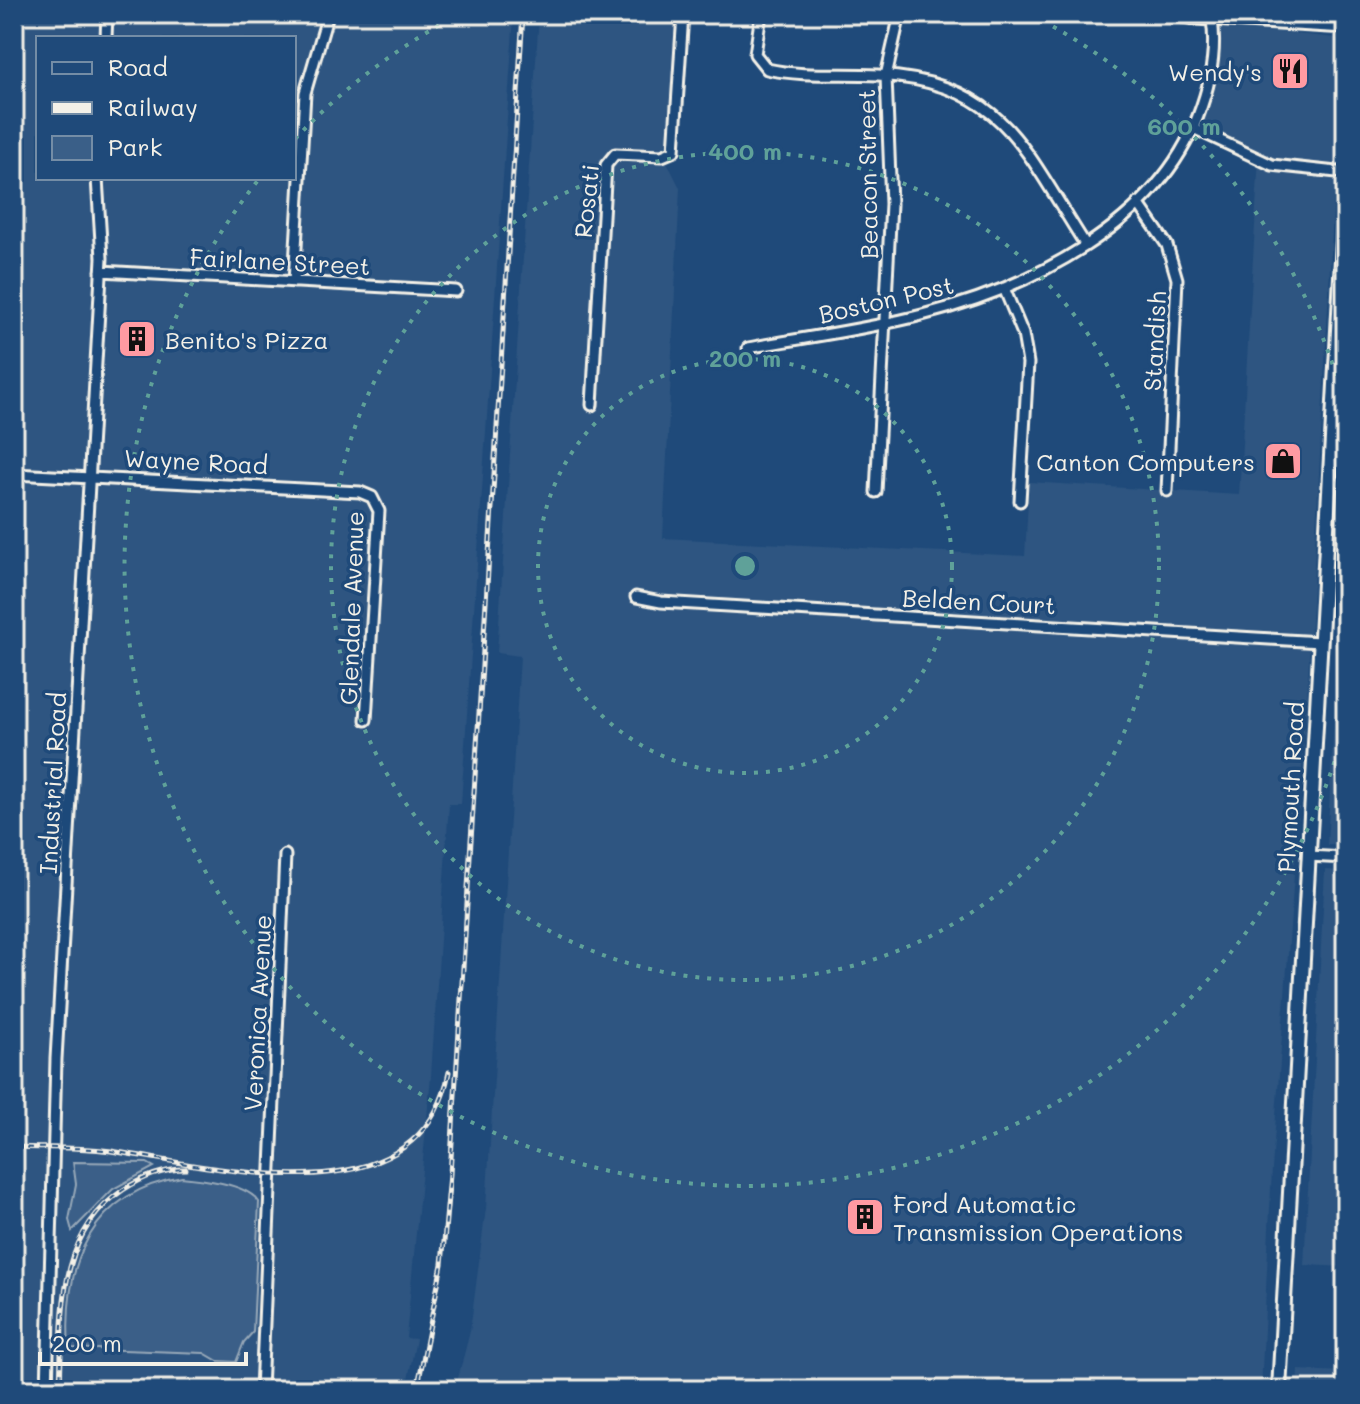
<svg xmlns="http://www.w3.org/2000/svg" width="1360" height="1404" viewBox="0 0 1360 1404" font-family="Mali,sans-serif">
<style>
.built{fill:#2d5581;fill-rule:evenodd}
.green{fill:#3a5f88;stroke:#97a8b8;stroke-width:2}
.lines{fill:none;stroke-linecap:round;stroke-linejoin:round}
.minor-casing{stroke:#f4f1e8;stroke-width:15}
.major-casing{stroke:#f4f1e8;stroke-width:18}
.minor{stroke:#1f4a7a;stroke-width:9}
.major{stroke:#1f4a7a;stroke-width:12}
.rail-casing{stroke:#f4f1e8;stroke-width:5}
.rail{stroke:#1f4a7a;stroke-width:2;stroke-dasharray:6;stroke-linecap:butt}
.ring{fill:none;stroke:#5fa199;stroke-width:4;stroke-dasharray:4 8}
.labels{text-anchor:middle;dominant-baseline:central;stroke-width:7;stroke-linejoin:round;paint-order:stroke}
.poi-label{font-size:24px;fill:#f4f1e8;stroke:#1f4a7a;text-anchor:end}
.street-label{font-size:24px;fill:#f4f1e8;stroke:#1f4a7a}
.centre{fill:#5fa199;stroke:#1f4a7a;stroke-width:4}
.ring-label{font-size:24px;text-anchor:middle;font-weight:bold;fill:#5fa199;stroke:#1f4a7a;stroke-width:7;stroke-linejoin:round;paint-order:stroke}
</style>
<rect width="100%" height="100%" fill="#1f4a7a"/>
<filter id="ink" filterUnits="userSpaceOnUse"><feTurbulence type="fractalNoise" baseFrequency=".0125" numOctaves="2"/><feDisplacementMap in="SourceGraphic" scale="16" xChannelSelector="R" yChannelSelector="G"/><feConvolveMatrix kernelMatrix="1 2 1 2 8 2 1 2 1" color-interpolation-filters="sRGB"/></filter>
<g filter="url(#ink)">
<path class="built" d="M 14,14 L 514,14 L 461,804 L 449,804 L 431,1076 L 406,1338 L 416,1339 L 406,1390 L 14,1390 ZM 38,38 L 294,38 L 294,178 L 38,178 Z
M 539,14 L 677,14 L 670,133 L 667,145 L 661,150 L 680,188 L 663,538 L 1025,556 L 1029,482 L 1239,495 L 1259,157 L 1199,125 L 1217,31 L 1222,28 L 1252,29 L 1335,38 L 1342,43 L 1307,700 L 1272,1169 L 1261,1390 L 455,1390 L 470,1331 L 486,1208 L 520,656 L 497,653 Z
M 1346,502 L 1346,846 L 1327,845 Z
M 1325,870 L 1346,871 L 1346,1267 L 1304,1265 Z
M 1298,1370 L 1346,1372 L 1346,1390 L 1297,1390 Z"/>
<path class="green" d="M 73,1162 L 147,1163 L 154,1167 L 113,1189 L 72,1231 L 69,1220 L 76,1184 Z
M 182,1177 C 204,1180 246,1183 259,1202 L 253,1332 L 244,1342 L 236,1362 L 218,1361 L 204,1353 L 69,1348 C 63,1263 91,1192 182,1177 Z"/>
<g class="lines">
<defs>
<path id="minor" d="M 761,14 L 755,54 L 767,69 C 802,77 842,73 878,75 C 1004,83 1023,148 1085,244
M 1167,14 L 1195,19 L 1346,28
M 106,38 L 107,14
M 1193,128 L 1272,165 L 1346,173
M 1138,203 L 1167,245 L 1177,279 L 1167,491
M 101,271 L 456,291
M 294,282 L 305,93 L 328,14
M 1004,288 L 1023,334 L 1028,363 L 1020,501
M 748,348 C 806,337 865,330 922,315 C 1029,288 1157,225 1198,116 C 1210,85 1217,53 1212,20
M 592,405 L 606,165 L 615,154 L 662,156 L 674,151 L 683,14
M 14,474 L 360,492 L 372,497 L 379,511 L 366,720
M 876,492 L 891,204 L 886,76 L 900,14
M 636,597 L 661,602 L 1320,642
M 1308,856 L 1346,858
M 47,1390 L 56,1059 L 102,258 L 97,178
M 261,1390 L 285,855"/>
<path id="major" d="M 1279,1390 L 1346,187"/>
</defs>
<use href="#minor" class="minor-casing"/>
<use href="#major" class="major-casing"/>
<use href="#minor" class="minor"/>
<use href="#major" class="major"/>
<defs>
<path id="rail" d="M 14,1147 C 48,1149 83,1146 117,1152 C 220,1168 421,1222 449,1072
M 60,1390 C 63,1317 55,1236 123,1190 C 141,1178 164,1169 186,1169
M 417,1390 L 442,1264 L 450,1174 L 523,14"/>
</defs>
<use href="#rail" class="rail-casing"/>
<use href="#rail" class="rail"/>
</g>
</g>
<g class="ring">
<circle cx="745" cy="566" r="207"/>
<circle cx="745" cy="566" r="414"/>
<path d="M1345 727A621 621 0 1 1 259 179M295 139A621 621 0 0 1 458 15M1032 15A621 621 0 0 1 1345 405"/>
</g>
<defs>
<symbol id="restaurant-square" viewBox="-11 -11 22 22"><rect x="-9" y="-9" width="18" height="18" rx="4" fill="#ff9aa2" stroke="#1f4a7a"/><path d="M-5-6h1v4h1v-4h1v4h1v-4h1v5L-1.5 .5V6h-2V.5L-5-1ZM5-6V6H3V1.5H1.5Q1.5-4 5-6Z" fill="#111"/></symbol>
<symbol id="building-square" viewBox="-11 -11 22 22"><rect x="-9" y="-9" width="18" height="18" rx="4" fill="#ff9aa2" stroke="#1f4a7a"/><path d="M-4-6H4V6H1V3H-1V6H-4ZM-2.5-4.3h1.7v1.8h-1.7ZM.8-4.3h1.7v1.8H.8ZM-2.5-1h1.7V.8h-1.7ZM.8-1h1.7V.8H.8Z" fill="#111"/></symbol>
<symbol id="shop-square" viewBox="-11 -11 22 22"><rect x="-9" y="-9" width="18" height="18" rx="4" fill="#ff9aa2" stroke="#1f4a7a"/><path d="M-5-2.5h2.3a2.7 3.5 0 0 1 5.4 0H5L5.5 6h-11ZM-1.5-2.5h3a1.5 2.3 0 0 0-3 0Z" fill="#111"/></symbol>
</defs>
<g fill-rule="evenodd">
<use href="#restaurant-square" x="1268" y="49" width="44" height="44"/>
<use href="#building-square" x="115" y="317" width="44" height="44"/>
<use href="#shop-square" x="1261" y="439" width="44" height="44"/>
<use href="#building-square" x="843" y="1195" width="44" height="44"/>
</g>
<g class="labels">
<g class="poi-label">
<text x="1262" y="71">Wendy's</text>
<text x="165" y="339" text-anchor="start">Benito's Pizza</text>
<text x="1255" y="461">Canton Computers</text>
<text x="893" y="1203" text-anchor="start">Ford Automatic<tspan x="893" dy="28">Transmission Operations</tspan></text>
</g>
<g class="street-label">
<text transform="translate(867 174) rotate(-91)">Beacon Street</text>
<text transform="translate(586 201) rotate(-84)">Rosati</text>
<text transform="translate(280 261) rotate(3)">Fairlane Street</text>
<text transform="translate(886 299) rotate(-13)">Boston Post</text>
<text transform="translate(1154 341) rotate(-87)">Standish</text>
<text transform="translate(196 461) rotate(3)">Wayne Road</text>
<text transform="translate(979 601) rotate(3)">Belden Court</text>
<text transform="translate(351 608) rotate(-88)">Glendale Avenue</text>
<text transform="translate(52 783) rotate(-87)">Industrial Road</text>
<text transform="translate(1290 787) rotate(-87)">Plymouth Road</text>
<text transform="translate(257 1013) rotate(-87)">Veronica Avenue</text>
</g>
</g>
<circle cx="745" cy="566" r="12" class="centre"/>
<g class="ring-label">
<text x="1184" y="135">600 m</text>
<text x="745" y="160">400 m</text>
<text x="745" y="367">200 m</text>
</g>
<rect width="1360" height="1404" fill="none" stroke="#1f4a7a" stroke-width="48"/>
<rect x="24" y="24" width="1312" height="1356" fill="none" stroke="#f4f1e8" stroke-width="3" filter="url(#ink)"/>
<rect x="36" y="36" width="260" height="144" fill="#1f4a7a" stroke="#748da6" stroke-width="2"/>
<rect x="52" y="62" width="40" height="12" fill="#1f4a7a" stroke="#748da6" stroke-width="2"/>
<text x="108" y="76" font-size="24" fill="#f4f1e8">Road</text>
<rect x="52" y="102" width="40" height="12" fill="#f4f1e8" stroke="#748da6" stroke-width="2"/>
<text x="108" y="116" font-size="24" fill="#f4f1e8">Railway</text>
<rect x="52" y="136" width="40" height="24" fill="#3a5f88" stroke="#748da6" stroke-width="2"/>
<text x="108" y="156" font-size="24" fill="#f4f1e8">Park</text>
<path d="M40 1352v12h206v-12" fill="none" stroke="#f4f1e8" stroke-width="4"/>
<text x="52" y="1352" font-size="24" fill="#f4f1e8" stroke="#1f4a7a" stroke-width="6" paint-order="stroke">200 m</text>
</svg>
